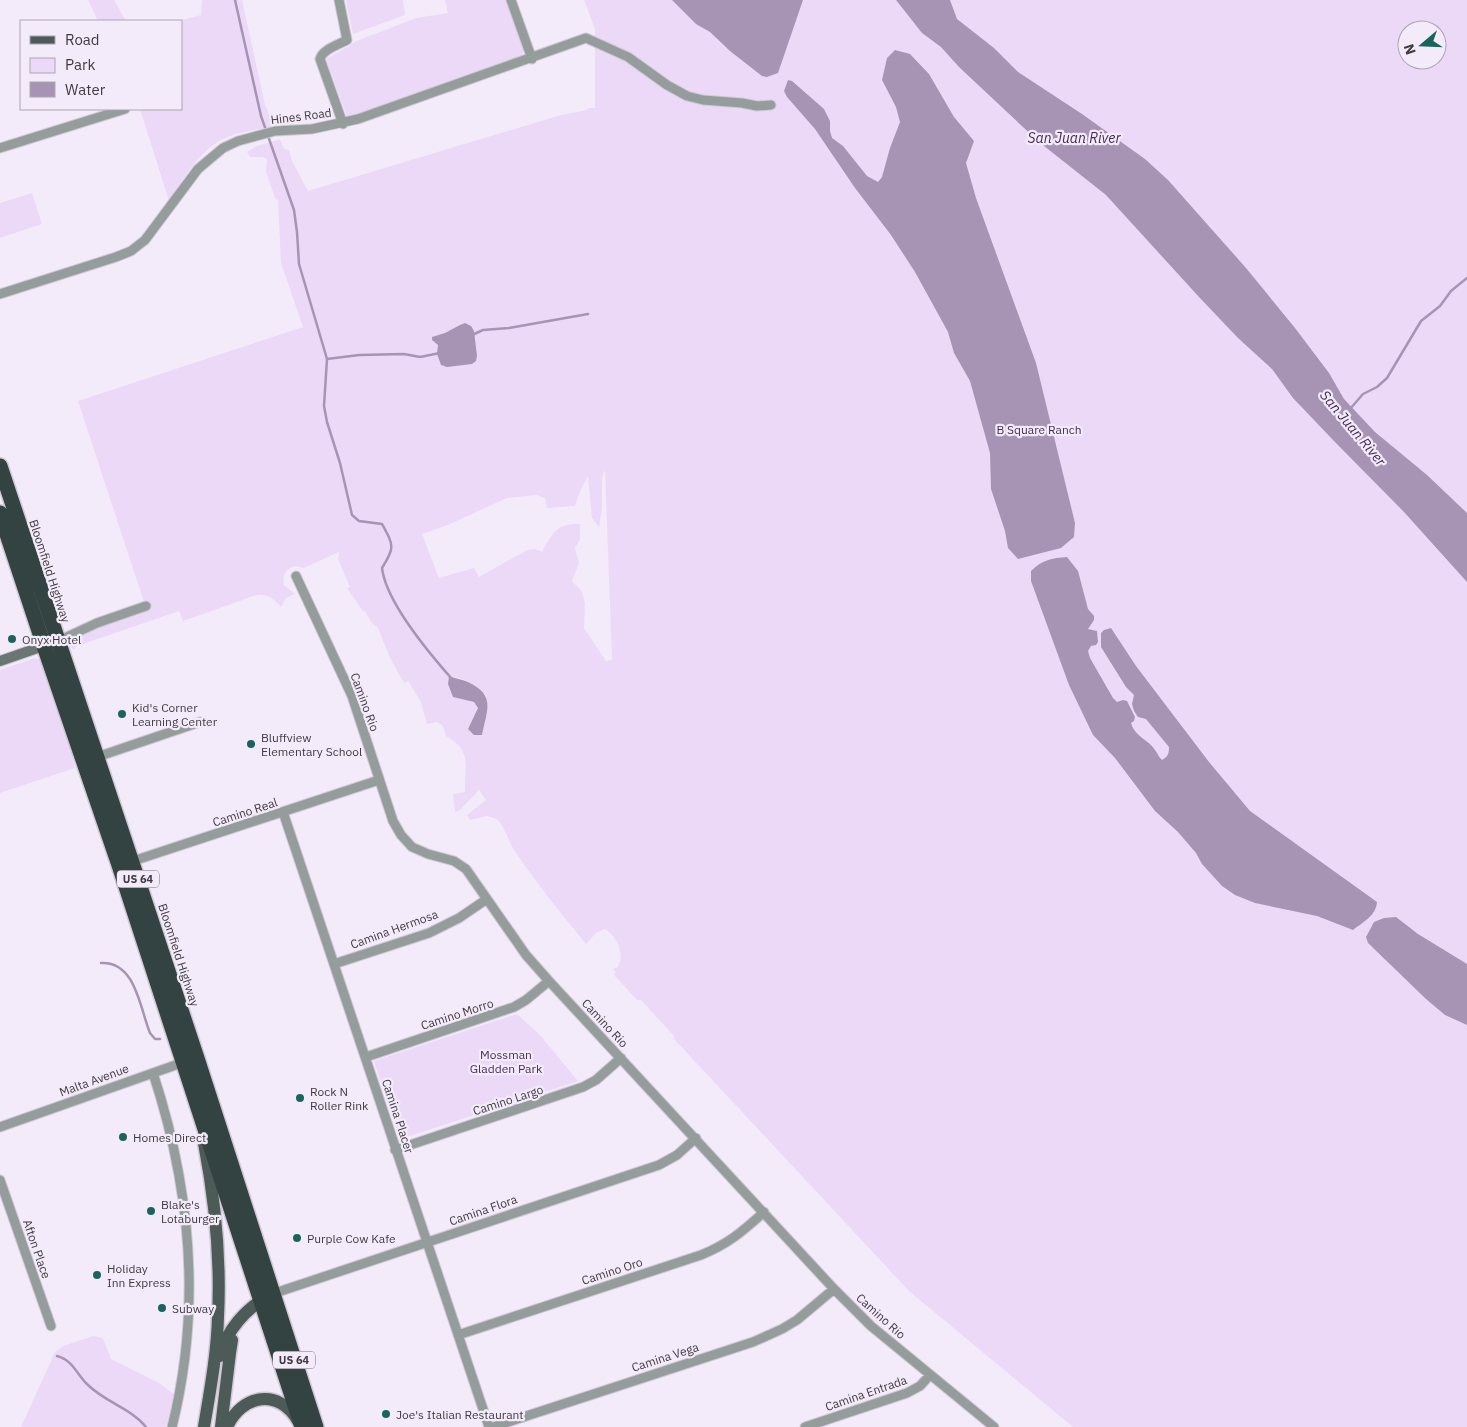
<svg xmlns="http://www.w3.org/2000/svg" width="1467" height="1427" viewBox="0 0 1467 1427" font-family="'IBM Plex Sans',sans-serif">
<style>
.green{fill:#ecd9f8;fill-rule:evenodd}
.water{fill:#a794b4}
.lines{fill:none;stroke-linecap:round;stroke-linejoin:round}
.stream{stroke:#a794b4;stroke-width:2.5}
.street-casing{stroke:#d0c8d5;stroke-width:11}
.secondary-casing{stroke:#d0c8d5;stroke-width:12}
.primary-casing{stroke:#d0c8d5;stroke-width:15}
.highway-casing{stroke:#d0c8d5;stroke-width:18}
.street{stroke:#959d9c;stroke-width:9}
.secondary{stroke:#6a7674;stroke-width:10}
.primary{stroke:#4c5b58;stroke-width:12}
.highway{stroke:#334341;stroke-width:15}
.poi-dot{fill:#19645c;stroke:#f4ebfa;stroke-width:2}
.labels{text-anchor:middle;dominant-baseline:central;stroke-width:4.5;stroke-linejoin:round;paint-order:stroke}
.shield{fill:#f4ebfa;stroke:#757078;stroke-width:1}
.shield-label{font-size:11px;font-weight:bold;fill:#3f3b41}
.street-label{font-size:12px;fill:#3f3b41;stroke:#f4ebfa}
.park-label{font-size:12px;fill:#482c58;stroke:#f4ebfa}
.poi-label{font-size:12px;fill:#3f3b41;stroke:#f4ebfa;text-anchor:start}
.water-label{font-size:14px;font-style:italic;fill:#462956;stroke:#f4ebfa}
</style>
<rect width="100%" height="100%" fill="#f4ebfa"/>
<path class="green" d="M 88,0 L 114,0 L 126,21 L 98,21 Z
M 202,0 L 242,0 L 265,105 L 268,111 L 271,123 L 283,125 L 281,127 C 262,128 239,131 221,140 C 199,152 182,180 169,201 L 140,109 L 181,109 L 181,21 L 178,21 L 201,15 Z
M 346,0 L 403,0 L 405,15 L 353,34 Z
M 445,0 L 506,0 L 524,50 L 521,57 L 348,119 L 326,59 L 354,43 L 354,42 L 416,18 L 448,13 Z
M 584,0 L 1467,0 L 1467,1427 L 1073,1427 L 909,1291 L 674,1039 L 674,1036 L 641,1000 L 637,1000 L 614,975 L 616,972 L 613,969 L 618,967 C 625,953 617,937 605,929 L 596,933 L 586,944 C 562,915 538,885 516,853 C 509,843 506,829 497,819 L 487,816 L 470,820 L 467,815 L 486,800 L 479,790 L 460,810 L 455,812 L 453,794 L 465,792 C 464,765 473,751 446,736 L 443,726 L 437,722 L 427,724 L 421,702 L 408,681 L 404,683 L 389,656 L 378,628 L 371,622 L 365,611 L 363,611 L 347,588 L 350,587 L 338,559 L 339,552 L 304,568 L 295,566 C 286,569 282,575 284,585 L 295,594 L 286,598 L 281,607 C 274,599 268,594 257,595 L 183,621 L 179,611 L 77,646 L 74,650 L 68,644 L 70,640 L 144,602 L 78,401 L 303,327 L 281,263 L 278,199 L 276,200 L 266,172 L 267,160 L 263,157 L 250,157 L 247,152 L 257,146 L 280,139 L 284,149 L 289,150 L 292,161 L 308,191 L 561,115 L 587,110 L 588,108 L 595,108 L 595,29 ZM 1407,30 L 1437,30 L 1437,60 L 1407,60 ZM 605,470 L 612,660 L 606,661 L 584,628 L 585,603 L 582,592 L 572,581 L 579,563 L 575,548 L 580,540 L 580,524 C 557,523 552,533 542,552 L 535,549 L 527,550 L 479,577 L 474,568 L 439,578 L 422,534 L 448,525 L 507,498 L 537,495 L 545,498 L 547,508 L 575,506 L 580,491 L 588,476 L 592,518 L 599,527 L 602,509 L 602,479 ZM 449,677 L 459,678 L 469,682 L 486,695 L 487,714 L 482,735 L 468,729 L 479,708 L 474,702 L 453,697 Z
M 32,193 L 42,224 L 0,238 L 0,203 Z
M 35,658 L 41,661 L 43,665 L 67,737 L 75,768 L 0,793 L 0,670 Z
M 517,1014 L 540,1035 L 578,1081 L 401,1139 L 399,1138 L 374,1061 Z
M 93,1336 L 103,1338 L 111,1359 L 159,1383 L 174,1394 L 166,1427 L 21,1427 L 55,1352 L 63,1346 Z"/>
<path class="water" d="M 672,0 L 803,0 L 778,73 L 767,77 L 762,76 L 730,51 L 710,32 L 696,24 Z
M 896,0 L 950,0 L 957,19 L 994,48 L 1018,72 L 1082,114 L 1145,159 L 1168,180 L 1246,268 L 1295,328 L 1329,373 L 1344,399 L 1375,432 L 1427,475 L 1467,513 L 1467,582 L 1404,512 L 1334,441 L 1293,398 L 1272,369 L 1238,338 L 1199,297 L 1106,195 L 1039,142 L 959,67 L 941,47 L 922,33 Z
M 895,50 L 910,54 L 929,74 L 954,117 L 974,141 L 966,163 L 976,198 L 1036,363 L 1075,523 L 1074,537 L 1061,548 L 1018,559 L 1008,548 L 1005,531 L 991,489 L 990,453 L 970,381 L 954,353 L 948,332 L 915,272 L 891,235 L 855,188 L 815,129 L 787,97 L 784,91 L 788,80 L 792,81 L 824,109 L 830,121 L 830,131 L 832,138 L 843,146 L 867,176 L 878,182 L 882,177 L 890,148 L 900,122 L 896,107 L 882,80 L 887,58 Z
M 465,323 L 471,326 L 474,331 L 477,356 L 476,361 L 472,364 L 447,367 L 441,365 L 437,354 L 438,345 L 432,340 L 432,337 L 445,333 L 460,325 Z
M 1067,557 L 1078,571 L 1088,609 L 1094,616 L 1094,620 L 1088,629 L 1097,631 L 1098,642 L 1096,645 L 1091,646 L 1088,651 L 1090,658 L 1113,698 L 1117,702 L 1123,700 L 1127,701 L 1135,717 L 1134,721 L 1131,723 C 1135,737 1148,739 1155,750 C 1158,754 1158,756 1162,760 C 1168,757 1169,753 1169,747 L 1146,719 L 1138,717 L 1134,711 L 1132,704 L 1134,695 L 1126,687 L 1101,647 L 1101,633 L 1104,630 L 1111,628 L 1136,666 L 1209,762 L 1250,811 L 1377,902 C 1376,916 1363,922 1353,930 L 1317,916 L 1255,903 L 1235,895 L 1222,886 L 1202,864 L 1196,853 L 1178,832 L 1155,811 L 1115,758 L 1093,735 L 1069,685 L 1031,581 L 1031,571 C 1042,560 1052,558 1067,557 Z
M 449,676 C 455,679 462,679 468,682 C 496,695 487,710 482,735 L 474,735 L 468,729 L 478,708 L 474,702 L 453,697 L 448,684 Z
M 1396,917 L 1418,934 L 1467,964 L 1467,1025 L 1445,1015 L 1426,999 L 1368,943 L 1366,937 L 1374,922 L 1384,918 Z"/>
<g class="lines">
<path class="stream" d="M 235,0 L 261,116 L 294,210 L 297,232 L 299,264 L 327,359 L 324,406 L 327,422 L 340,463 L 352,515 L 359,521 L 382,524 C 394,546 395,547 382,568 C 386,602 429,653 452,679
M 472,335 L 483,330 L 509,328 L 588,314
M 327,359 L 359,355 L 404,354 L 420,357 L 440,353
M 1350,409 L 1363,394 L 1377,387 L 1387,378 L 1421,321 L 1440,306 L 1451,291 L 1467,278
M 101,963 C 136,961 140,1009 150,1033 L 155,1039 L 160,1039
M 57,1356 C 73,1360 77,1375 88,1385 C 105,1402 132,1409 146,1427"/>
<defs>
<path id="street" d="M 339,0 L 347,40 C 338,45 323,49 320,59 L 343,124
M 511,0 L 532,59
M 0,148 L 125,109
M 0,294 L 116,257 L 131,251 L 145,240 L 198,169 L 223,148 L 238,141 L 275,131 L 312,129 L 358,119 L 586,38 L 628,57 L 667,85 L 687,96 L 703,100 L 742,103 L 757,106 L 771,105
M 296,576 L 352,696 L 393,821 L 401,835 L 412,847 L 428,854 L 454,861 L 466,869 L 526,955 L 549,981 L 834,1289 L 871,1326 L 994,1427
M 58,641 L 97,623 L 146,606
M 97,757 L 200,722
M 283,812 L 489,1427
M 127,863 L 379,780
M 334,964 L 429,933 L 459,918 L 487,899
M 366,1057 L 514,1007 L 526,1000 L 549,981
M 153,1073 C 191,1189 202,1307 172,1427
M 0,1127 L 187,1061
M 395,1150 L 583,1087 L 596,1080 L 621,1058
M 0,1180 L 51,1326
M 272,1294 L 659,1165 L 677,1155 L 696,1138
M 458,1335 L 701,1255 C 728,1244 742,1232 764,1212
M 493,1427 L 753,1342 L 782,1329 L 797,1320 L 834,1289
M 805,1427 L 907,1393 L 920,1386 L 930,1375"/>
<path id="secondary" d="M 0,661 L 49,644"/>
<path id="primary" d="M 204,1143 C 215,1200 221,1258 218,1317 C 217,1354 210,1391 204,1427
M 220,1356 C 226,1331 246,1308 269,1296
M 221,1427 L 230,1353 L 232,1340
M 227,1427 C 242,1394 279,1388 298,1421"/>
<path id="highway" d="M 0,466 L 197,1058 L 316,1427
M 0,513 L 44,646 L 119,865 L 302,1427"/>
</defs>
<use href="#street" class="street-casing"/>
<use href="#secondary" class="secondary-casing"/>
<use href="#primary" class="primary-casing"/>
<use href="#highway" class="highway-casing"/>
<use href="#street" class="street"/>
<use href="#secondary" class="secondary"/>
<use href="#primary" class="primary"/>
<use href="#highway" class="highway"/>
</g>
<g class="poi-dot">
<circle cx="12" cy="639" r="5"/>
<circle cx="122" cy="714" r="5"/>
<circle cx="251" cy="744" r="5"/>
<circle cx="300" cy="1098" r="5"/>
<circle cx="123" cy="1137" r="5"/>
<circle cx="151" cy="1211" r="5"/>
<circle cx="297" cy="1238" r="5"/>
<circle cx="97" cy="1275" r="5"/>
<circle cx="162" cy="1308" r="5"/>
<circle cx="386" cy="1414" r="5"/>
</g>
<g class="labels">
<g class="shield">
<rect x="117" y="870.5" width="42" height="17" rx="4"/>
<rect x="273" y="1351.5" width="42" height="17" rx="4"/>
</g>
<g class="shield-label">
<text x="138" y="879">US 64</text>
<text x="294" y="1360">US 64</text>
</g>
<g class="street-label">
<text transform="translate(301 116) rotate(-7)">Hines Road</text>
<text transform="translate(50 571) rotate(72)">Bloomfield Highway</text>
<text transform="translate(365 702) rotate(70)">Camino Rio</text>
<text transform="translate(245 812) rotate(-18)">Camino Real</text>
<text transform="translate(394 929) rotate(-20)">Camina Hermosa</text>
<text transform="translate(179 955) rotate(72)">Bloomfield Highway</text>
<text transform="translate(457 1014) rotate(-18)">Camino Morro</text>
<text transform="translate(605 1023) rotate(47)">Camino Rio</text>
<text transform="translate(94 1080) rotate(-20)">Malta Avenue</text>
<text transform="translate(508 1100) rotate(-18)">Camino Largo</text>
<text transform="translate(398 1116) rotate(72)">Camina Placer</text>
<text transform="translate(483 1210) rotate(-19)">Camina Flora</text>
<text transform="translate(37 1249) rotate(71)">Afton Place</text>
<text transform="translate(612 1271) rotate(-18)">Camino Oro</text>
<text transform="translate(881 1316) rotate(42)">Camino Rio</text>
<text transform="translate(665 1357) rotate(-18)">Camina Vega</text>
<text transform="translate(866 1393) rotate(-19)">Camina Entrada</text>
</g>
<g class="park-label">
<text x="1039" y="429">B Square Ranch</text>
<text x="506" y="1054">Mossman<tspan x="506" dy="14">Gladden Park</tspan></text>
</g>
<g class="poi-label">
<text x="22" y="639">Onyx Hotel</text>
<text x="132" y="707">Kid's Corner<tspan x="132" dy="14">Learning Center</tspan></text>
<text x="261" y="737">Bluffview<tspan x="261" dy="14">Elementary School</tspan></text>
<text x="310" y="1091">Rock N<tspan x="310" dy="14">Roller Rink</tspan></text>
<text x="133" y="1137">Homes Direct</text>
<text x="161" y="1204">Blake's<tspan x="161" dy="14">Lotaburger</tspan></text>
<text x="307" y="1238">Purple Cow Kafe</text>
<text x="107" y="1268">Holiday<tspan x="107" dy="14">Inn Express</tspan></text>
<text x="172" y="1308">Subway</text>
<text x="396" y="1414">Joe's Italian Restaurant</text>
</g>
<g class="water-label">
<text x="1074" y="138">San Juan River</text>
<text transform="translate(1353 428) rotate(50)">San Juan River</text>
</g>
</g>
<rect x="20" y="20" width="162" height="90" fill="#f4ebfa" stroke="#aca5b0"/>
<rect x="30" y="36" width="25" height="8" fill="#4c5b58" stroke="#aca5b0"/>
<text x="65" y="45" font-size="15" fill="#3f3b41">Road</text>
<rect x="30" y="58" width="25" height="15" fill="#ecd9f8" stroke="#aca5b0"/>
<text x="65" y="70" font-size="15" fill="#3f3b41">Park</text>
<rect x="30" y="82" width="25" height="15" fill="#a794b4" stroke="#aca5b0"/>
<text x="65" y="95" font-size="15" fill="#3f3b41">Water</text>
<g transform="translate(1422 45) rotate(251)"><circle r="24" fill="#f4ebfa" stroke="#aca5b0"/>
<path d="M0-4L9 19L0 12L-9 19Z" fill="#19645c"/>
<text y="-8" font-size="14" font-weight="bold" text-anchor="middle" fill="#3f3b41">N</text>
</g>
</svg>
